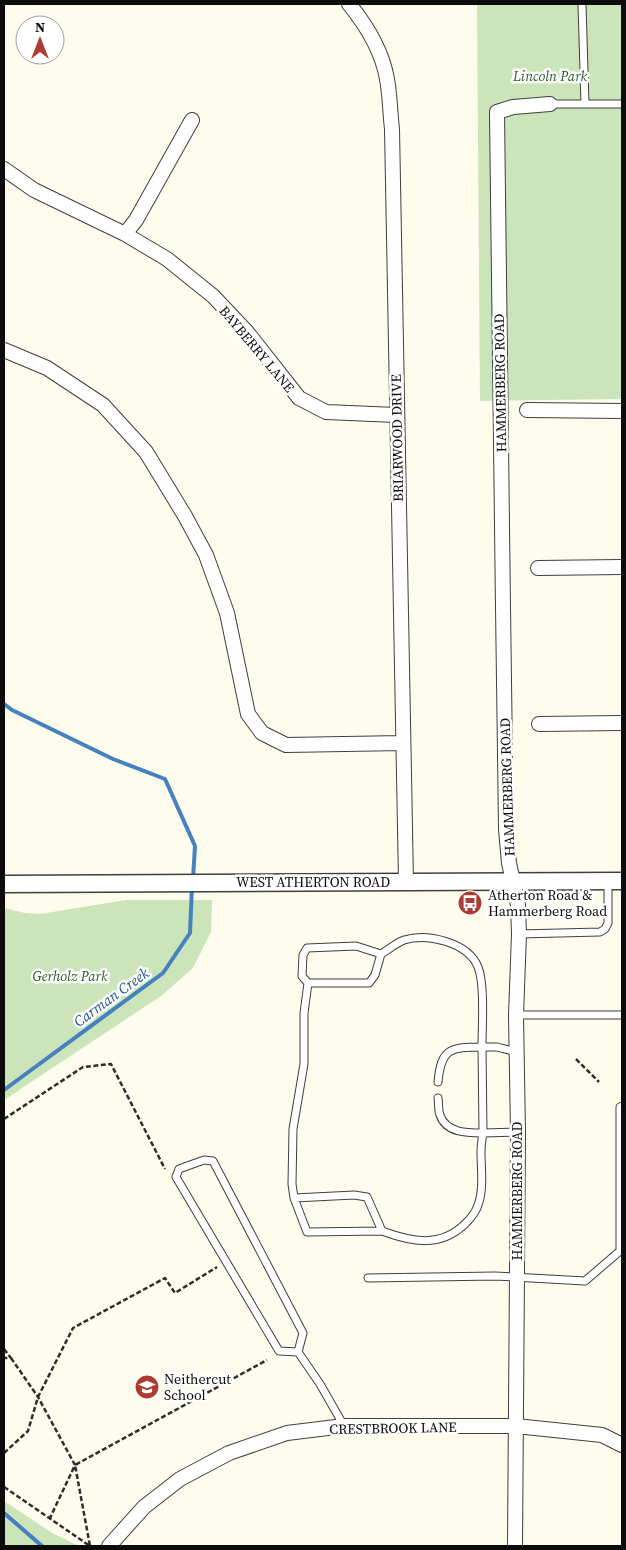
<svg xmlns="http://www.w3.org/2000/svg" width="626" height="1550" viewBox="0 0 626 1550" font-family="'Source Serif 4',serif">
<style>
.green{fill:#cbe4ba}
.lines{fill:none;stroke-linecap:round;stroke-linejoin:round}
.stream{stroke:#4581c0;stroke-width:4}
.service-casing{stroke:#3f3f3f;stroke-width:9}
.minor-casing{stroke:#3f3f3f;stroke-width:16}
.tertiary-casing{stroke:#3f3f3f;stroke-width:19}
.path{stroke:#2e2e2e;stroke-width:2.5;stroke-dasharray:5 2.5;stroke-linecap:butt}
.service{stroke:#fff;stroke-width:7}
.minor{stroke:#fff;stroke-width:14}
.tertiary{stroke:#fff;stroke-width:16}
.labels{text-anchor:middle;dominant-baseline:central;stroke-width:5;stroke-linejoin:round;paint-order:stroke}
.park-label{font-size:14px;font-style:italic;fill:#295d23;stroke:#fff}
.street-label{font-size:14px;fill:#0c0c0c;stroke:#fff}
.poi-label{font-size:14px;fill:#0c0c0c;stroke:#fff;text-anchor:start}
.water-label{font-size:15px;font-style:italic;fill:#225491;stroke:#fff}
</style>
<rect width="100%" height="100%" fill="#fdfced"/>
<path class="green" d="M 477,4 L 622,4 L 622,399 L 480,401 Z
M 126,900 L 212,900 L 211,932 L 193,968 L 161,996 L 4,1100 L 4,908 L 25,913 L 40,914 Z
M 4,1501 L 52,1533 L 79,1546 L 4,1546 Z"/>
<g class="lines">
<path class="stream" d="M 4,704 L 12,710 L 113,759 L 165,779 L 195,846 L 193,879
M 4,1090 L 163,973 L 190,933 L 192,886
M 4,1513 L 42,1546"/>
<defs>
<path id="service" d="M 582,4 L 585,104
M 550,104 L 622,104
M 519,934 L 600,932 L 605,929 L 608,923 L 608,881
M 381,954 L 356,946 L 307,948 L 303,955 L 302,976 L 308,983 L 369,983 L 375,975 L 381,954 C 388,950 396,943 404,940 C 427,933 468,942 478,967 C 485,984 482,1027 482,1047 L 497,1047 L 517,1052
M 516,1015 L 622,1015
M 438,1082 C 441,1048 451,1047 482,1047 L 483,1133 L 518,1132
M 294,1198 L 292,1184 L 293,1129 L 304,1064 L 304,1013 L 308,983
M 382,1231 L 307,1232 L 294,1198 L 354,1195 L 367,1197 L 382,1231 C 412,1242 440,1248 465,1224 C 470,1219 476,1212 478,1205 C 484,1189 481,1169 481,1152 C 481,1145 482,1139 483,1133 C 467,1133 446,1133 440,1115 C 438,1110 439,1104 438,1098
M 622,1249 L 620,1251 L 620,1107 L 622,1106
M 368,1278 L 495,1276 L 585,1281 L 620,1251
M 298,1352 L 279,1351 L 176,1177 L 179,1169 L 204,1160 L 213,1161 L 303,1333 L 298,1352 L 320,1384 L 344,1426"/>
<path id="minor" d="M 349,4 C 367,26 382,50 387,79 C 390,95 390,112 392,129 L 406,882
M 4,169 L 34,190 L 125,234 L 167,259 L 213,296 L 247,332 L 299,398 L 326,412 L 396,415
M 125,234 L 136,220 L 192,120
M 4,350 L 47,368 L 103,405 L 146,452 L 185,516 L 206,555 L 227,613 L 248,714 L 262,733 L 286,745 L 403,743
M 527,410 L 622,411
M 538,568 L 622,567
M 539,724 L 622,723
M 109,1546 L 144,1507 L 180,1479 L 229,1453 L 287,1433 L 344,1426 L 516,1426 L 602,1435 L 622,1445
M 515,1546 L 518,1132 L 516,1015 L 519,934 L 518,905 L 509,863 L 506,829 C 503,590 499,351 497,112 L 513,107 L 550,104"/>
<path id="tertiary" d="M 4,884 L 622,881"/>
</defs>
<use href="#service" class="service-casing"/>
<use href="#minor" class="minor-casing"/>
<use href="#tertiary" class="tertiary-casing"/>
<path class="path" d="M 576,1059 L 599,1082
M 4,1119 L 83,1067 L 111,1064 L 165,1169
M 4,1349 L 11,1358 L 4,1358
M 11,1358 L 38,1397 L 75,1465 L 50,1518
M 4,1453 L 28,1431 L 38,1397 L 73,1328 L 165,1278 L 175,1293 L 217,1267
M 4,1487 L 90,1546 L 75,1465 L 267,1360"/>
<use href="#service" class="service"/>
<use href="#minor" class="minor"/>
<use href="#tertiary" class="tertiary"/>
</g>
<defs>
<symbol id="bus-disc" viewBox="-11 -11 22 22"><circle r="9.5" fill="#ae3a32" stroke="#fff"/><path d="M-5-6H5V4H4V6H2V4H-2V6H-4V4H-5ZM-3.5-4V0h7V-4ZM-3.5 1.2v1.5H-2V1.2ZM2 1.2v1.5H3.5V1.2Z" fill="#fff"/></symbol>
<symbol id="school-disc" viewBox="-11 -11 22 22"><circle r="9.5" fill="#ae3a32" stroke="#fff"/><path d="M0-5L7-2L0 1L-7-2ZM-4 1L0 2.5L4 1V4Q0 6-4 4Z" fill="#fff"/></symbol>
</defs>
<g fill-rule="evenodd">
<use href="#bus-disc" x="456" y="889" width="28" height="28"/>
<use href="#school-disc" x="133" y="1373" width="28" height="28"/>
</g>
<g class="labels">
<g class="park-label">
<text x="550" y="76">Lincoln Park</text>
<text x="70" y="976">Gerholz Park</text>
</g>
<g class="street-label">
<text transform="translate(257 349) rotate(50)">BAYBERRY LANE</text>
<text transform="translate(500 383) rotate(-91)">HAMMERBERG ROAD</text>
<text transform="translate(397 438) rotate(-91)">BRIARWOOD DRIVE</text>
<text transform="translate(507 787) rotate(-92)">HAMMERBERG ROAD</text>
<text x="313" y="882">WEST ATHERTON ROAD</text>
<text transform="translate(517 1191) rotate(-90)">HAMMERBERG ROAD</text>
<text transform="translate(393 1428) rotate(-1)">CRESTBROOK LANE</text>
</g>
<g class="poi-label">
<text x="488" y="895">Atherton Road &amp;<tspan x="488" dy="16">Hammerberg Road</tspan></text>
<text x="164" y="1379">Neithercut<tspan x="164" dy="16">School</tspan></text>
</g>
<g class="water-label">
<text transform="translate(111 997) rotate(-36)">Carman Creek</text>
</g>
</g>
<rect width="626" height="1550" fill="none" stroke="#0c0c0c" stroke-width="10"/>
<g transform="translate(40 40)"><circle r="24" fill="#ffffff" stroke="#9e9e9e"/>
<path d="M0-4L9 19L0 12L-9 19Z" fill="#ae3a32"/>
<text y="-8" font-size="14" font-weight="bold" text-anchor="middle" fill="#0c0c0c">N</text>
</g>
</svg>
